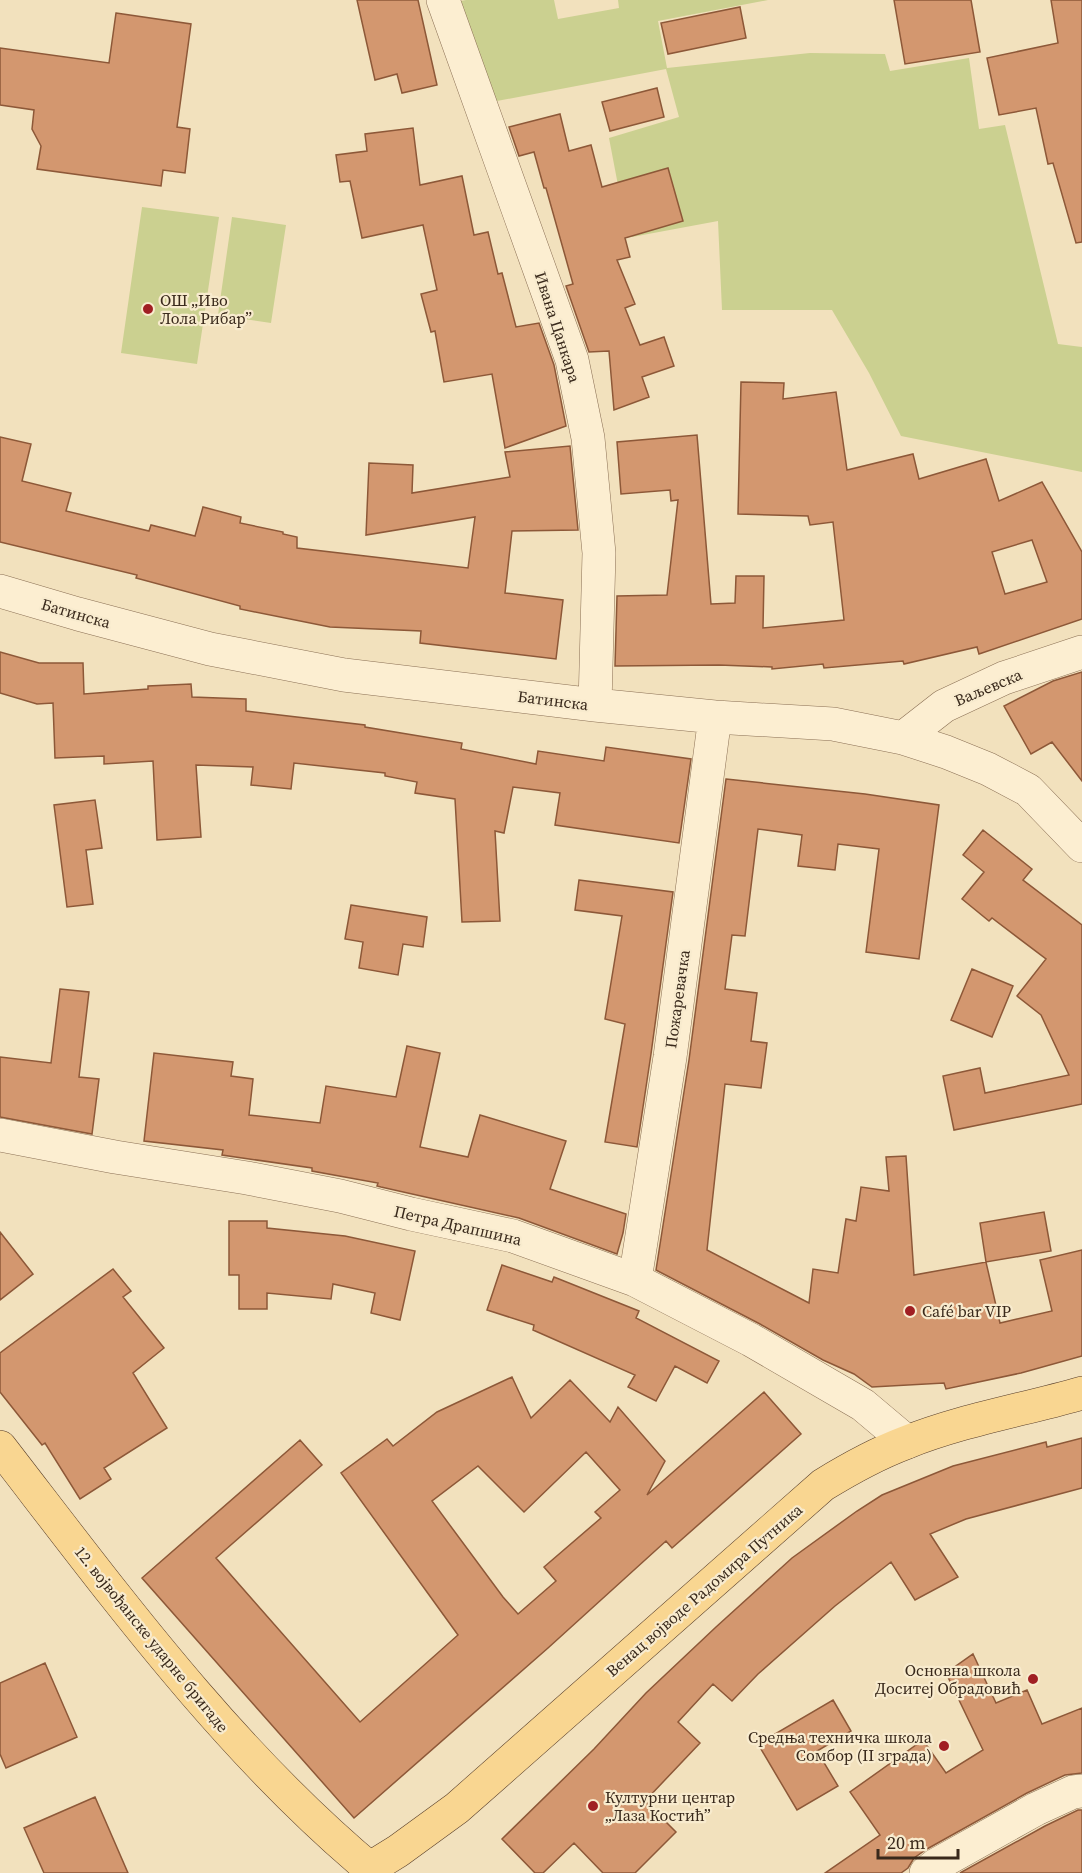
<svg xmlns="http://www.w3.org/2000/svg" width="1082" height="1873" viewBox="0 0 1082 1873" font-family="'Source Serif 4',serif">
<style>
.green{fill:#cbd090}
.building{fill:#d3976f;stroke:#8d5838;stroke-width:1.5;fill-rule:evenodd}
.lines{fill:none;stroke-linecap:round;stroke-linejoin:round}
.minor-casing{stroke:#8b7055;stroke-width:34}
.major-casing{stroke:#583e2a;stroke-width:34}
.minor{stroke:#fceed1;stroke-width:33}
.major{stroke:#f9d691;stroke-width:33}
.poi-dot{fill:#a01f23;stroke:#f8ebce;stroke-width:2}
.labels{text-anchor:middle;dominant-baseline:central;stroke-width:4.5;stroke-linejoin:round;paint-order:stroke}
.poi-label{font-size:16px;fill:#39291b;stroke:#f8ebce;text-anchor:start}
.street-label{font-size:16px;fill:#39291b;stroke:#f8ebce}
</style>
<rect width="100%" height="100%" fill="#f2e1bd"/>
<path class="green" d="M 466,0 L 554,0 L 558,19 L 619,8 L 618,0 L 768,0 L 658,21 L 667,68 L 810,53 L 885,54 L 890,71 L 969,58 L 979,129 L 1005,125 L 1058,344 L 1082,347 L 1082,472 L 901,436 L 869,373 L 832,310 L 722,310 L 718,221 L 632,237 L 617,180 L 609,138 L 679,117 L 666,69 L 476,105 L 456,2 Z
M 142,207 L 219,217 L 197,364 L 121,353 Z
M 232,217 L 286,225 L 271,323 L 218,315 Z"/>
<path class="building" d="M 357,0 L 418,0 L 437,85 L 402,93 L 397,74 L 375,80 Z
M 894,0 L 971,0 L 980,52 L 905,64 Z
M 1051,0 L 1082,0 L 1082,242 L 1076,243 L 1053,163 L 1048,164 L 1036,108 L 999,115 L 987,58 L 1058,43 Z
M 740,7 L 746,38 L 668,54 L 661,23 Z
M 116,13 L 191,24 L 177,127 L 190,129 L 185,173 L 163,170 L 161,186 L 37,169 L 41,146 L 32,129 L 34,110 L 0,105 L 0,48 L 109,63 Z
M 657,88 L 664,117 L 610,131 L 602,102 Z
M 560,114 L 569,151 L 591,145 L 602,187 L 668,168 L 683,221 L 625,238 L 630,257 L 617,260 L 635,304 L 625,308 L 640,345 L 664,337 L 674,366 L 642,377 L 649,397 L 614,410 L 609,351 L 589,352 L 566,286 L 573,284 L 546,188 L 544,188 L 534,152 L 519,156 L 509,127 Z
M 413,128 L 420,185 L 462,176 L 474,235 L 488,232 L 498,274 L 502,273 L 516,327 L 539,323 L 554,365 L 566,426 L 505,448 L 492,374 L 444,382 L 435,331 L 431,332 L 421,294 L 437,290 L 423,225 L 362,238 L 350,181 L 340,182 L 336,155 L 367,151 L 365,134 Z
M 741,382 L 784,383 L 783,399 L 836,392 L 847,470 L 913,454 L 919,479 L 986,459 L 999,501 L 1042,482 L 1082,552 L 1082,619 L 979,654 L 977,647 L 904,664 L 903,661 L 824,668 L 823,664 L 772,669 L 772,667 L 719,665 L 615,666 L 617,596 L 667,595 L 678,500 L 671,501 L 670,490 L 621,494 L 617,442 L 697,435 L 711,604 L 735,603 L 736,576 L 764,576 L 763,628 L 844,620 L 833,522 L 810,525 L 808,516 L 738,514 ZM 1032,540 L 1047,582 L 1005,594 L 992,552 Z
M 0,437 L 31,444 L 22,481 L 71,493 L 66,511 L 149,531 L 151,525 L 195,536 L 203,507 L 241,517 L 240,523 L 283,532 L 283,534 L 297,537 L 297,548 L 468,568 L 475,517 L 366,535 L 369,463 L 413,465 L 412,493 L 510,477 L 505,452 L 570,446 L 578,530 L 512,531 L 505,593 L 563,600 L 556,659 L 420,643 L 421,631 L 330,627 L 240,609 L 240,606 L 136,578 L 137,575 L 0,542 Z
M 0,652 L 39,663 L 83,663 L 84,694 L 148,689 L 148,686 L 191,684 L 192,697 L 246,699 L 246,711 L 365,725 L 365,727 L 462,743 L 461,749 L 536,764 L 538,751 L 604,761 L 606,747 L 691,759 L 679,843 L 555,825 L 560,793 L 513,787 L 504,833 L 495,831 L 500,921 L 462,922 L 455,799 L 415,793 L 417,782 L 385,776 L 385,773 L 294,763 L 291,789 L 251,785 L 253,767 L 196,765 L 201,837 L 157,840 L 153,761 L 104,764 L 104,756 L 55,758 L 53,703 L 37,704 L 0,693 Z
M 1082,672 L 1082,781 L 1052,742 L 1031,754 L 1004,706 L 1053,681 Z
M 726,779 L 865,794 L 939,805 L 919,959 L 866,952 L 879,849 L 838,844 L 835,870 L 798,866 L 802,835 L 758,829 L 745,936 L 732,935 L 725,989 L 757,993 L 751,1041 L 767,1043 L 761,1088 L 725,1084 L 707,1250 L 809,1303 L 813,1269 L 838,1273 L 846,1219 L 856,1221 L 861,1187 L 889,1191 L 886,1157 L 906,1156 L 914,1275 L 986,1262 L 1000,1323 L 1052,1311 L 1040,1260 L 1082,1250 L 1082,1356 L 1021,1373 L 946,1389 L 944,1383 L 872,1387 L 854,1374 L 823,1360 L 760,1324 L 656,1270 L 689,1060 Z
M 95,800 L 102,848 L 86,850 L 93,904 L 67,907 L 54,805 Z
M 983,830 L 1032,869 L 1023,880 L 1082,925 L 1082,1104 L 954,1130 L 943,1076 L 980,1068 L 985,1093 L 1069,1075 L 1041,1015 L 1017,996 L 1046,959 L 992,918 L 989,921 L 962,899 L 984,872 L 963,855 Z
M 579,880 L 673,892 L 651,1054 L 637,1147 L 605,1142 L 625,1024 L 605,1019 L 622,916 L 575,910 Z
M 351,905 L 427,917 L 423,947 L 403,944 L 398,975 L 359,968 L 363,942 L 345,939 Z
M 972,969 L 1013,986 L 992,1037 L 951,1020 Z
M 60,989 L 89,992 L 79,1077 L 99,1079 L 92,1134 L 0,1117 L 0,1057 L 51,1063 Z
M 407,1046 L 440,1053 L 420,1147 L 468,1157 L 480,1115 L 566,1141 L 550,1189 L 626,1214 L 623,1233 L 617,1254 L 519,1218 L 381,1187 L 377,1186 L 378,1183 L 312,1171 L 312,1168 L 222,1155 L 223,1150 L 144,1141 L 154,1053 L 233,1062 L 231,1076 L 253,1079 L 249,1115 L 320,1123 L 326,1086 L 396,1097 Z
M 1044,1212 L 1051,1251 L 986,1262 L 980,1223 Z
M 229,1221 L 267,1221 L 267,1228 L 345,1236 L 415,1251 L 400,1320 L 371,1313 L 375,1293 L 333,1284 L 331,1299 L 267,1293 L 267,1309 L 239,1309 L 239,1275 L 229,1275 Z
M 0,1232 L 33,1274 L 0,1300 Z
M 502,1265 L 552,1282 L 554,1277 L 639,1311 L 636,1318 L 719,1361 L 707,1383 L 675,1366 L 656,1401 L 628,1387 L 635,1375 L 533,1330 L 534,1325 L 487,1310 Z
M 113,1269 L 131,1291 L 123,1297 L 164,1348 L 133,1373 L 167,1428 L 104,1468 L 111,1479 L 80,1499 L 45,1443 L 42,1445 L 0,1392 L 0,1353 Z
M 512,1377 L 531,1418 L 570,1380 L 610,1422 L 618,1407 L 665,1461 L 647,1495 L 764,1392 L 801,1434 L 672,1548 L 666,1541 L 548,1648 L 354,1818 L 142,1578 L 300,1440 L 322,1465 L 216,1558 L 360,1722 L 458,1635 L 341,1473 L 387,1439 L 393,1446 L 437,1412 ZM 586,1452 L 620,1490 L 595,1512 L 601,1518 L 544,1567 L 556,1581 L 518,1614 L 503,1597 L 432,1501 L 478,1466 L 524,1512 Z
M 1082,1438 L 1082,1488 L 966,1519 L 930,1534 L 958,1577 L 915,1600 L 891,1562 L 835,1606 L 758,1674 L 732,1701 L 713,1684 L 678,1722 L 700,1743 L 645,1801 L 676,1832 L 635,1873 L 603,1873 L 574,1843 L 543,1873 L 535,1873 L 502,1839 L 594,1749 L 646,1693 L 716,1627 L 792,1558 L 857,1511 L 882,1495 L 953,1466 L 1046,1442 L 1047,1447 Z
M 973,1654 L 996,1703 L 1027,1690 L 1042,1724 L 1082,1708 L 1082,1773 L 1065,1775 L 1027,1793 L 927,1849 L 914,1858 L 908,1868 L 901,1873 L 825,1873 L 880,1835 L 850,1792 L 923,1740 L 946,1773 L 983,1750 L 946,1673 Z
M 45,1663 L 77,1737 L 6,1768 L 0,1754 L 0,1683 Z
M 833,1700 L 851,1731 L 817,1751 L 838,1786 L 797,1810 L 758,1744 Z
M 95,1797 L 128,1873 L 44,1873 L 24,1828 Z
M 1078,1810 L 1082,1810 L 1082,1873 L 960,1873 L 1045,1826 Z"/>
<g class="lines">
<defs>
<path id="minor" d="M 443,0 L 572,360 L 588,438 L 599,553 L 595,705
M 0,591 L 78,614 L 210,649 L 344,675 L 595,705 L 715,717 L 833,724 L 903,738 L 946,752 L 988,769 L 1028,790 L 1082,846
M 903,738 L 944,706 L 1004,678 L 1082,652
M 0,1135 L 115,1157 L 247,1178 L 340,1196 L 411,1214 L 513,1236 L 635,1280 L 751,1340 L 863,1405 L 907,1442
M 635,1280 L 670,1057 L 715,717
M 926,1873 L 936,1865 L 1036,1809 L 1073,1792 L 1082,1791"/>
<path id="major" d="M 0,1447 C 116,1597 228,1751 375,1873
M 369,1869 L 398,1851 L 457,1808 L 823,1485 C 849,1469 876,1454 905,1443 C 962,1420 1023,1410 1082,1393"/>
</defs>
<use href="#minor" class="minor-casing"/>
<use href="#major" class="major-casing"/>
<use href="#minor" class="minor"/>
<use href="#major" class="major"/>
</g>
<g class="poi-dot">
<circle cx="148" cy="309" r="6"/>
<circle cx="910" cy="1311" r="6"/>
<circle cx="1033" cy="1679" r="6"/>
<circle cx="944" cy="1746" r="6"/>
<circle cx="593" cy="1806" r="6"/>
</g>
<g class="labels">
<g class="poi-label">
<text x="160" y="300">ОШ „Иво<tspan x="160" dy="18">Лола Рибар”</tspan></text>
<text x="922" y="1311">Café bar VIP</text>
<text x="1021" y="1670" text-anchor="end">Основна школа<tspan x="1021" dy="18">Доситеј Обрадовић</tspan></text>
<text x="932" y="1737" text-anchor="end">Средња техничка школа<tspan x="932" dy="18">Сомбор (II зграда)</tspan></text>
<text x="605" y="1797">Културни центар<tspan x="605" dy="18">„Лаза Костић”</tspan></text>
</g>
<g class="street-label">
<text transform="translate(558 327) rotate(72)">Ивана Цанкара</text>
<text transform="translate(76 613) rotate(16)">Батинска</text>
<text transform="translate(988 687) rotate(-23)">Ваљевска</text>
<text transform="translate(553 700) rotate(7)">Батинска</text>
<text transform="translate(677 999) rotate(-82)">Пожаревачка</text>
<text transform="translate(458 1225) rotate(13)">Петра Драпшина</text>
<text transform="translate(704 1590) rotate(-41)">Венац војводе Радомира Путника</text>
<text transform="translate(152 1639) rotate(51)">12. војвођанске ударне бригаде</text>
</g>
</g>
<path d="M878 1849v9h80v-9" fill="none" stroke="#39291b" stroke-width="3"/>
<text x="887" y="1849" font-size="18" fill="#39291b" stroke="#f8ebce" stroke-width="4.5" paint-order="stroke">20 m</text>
</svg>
